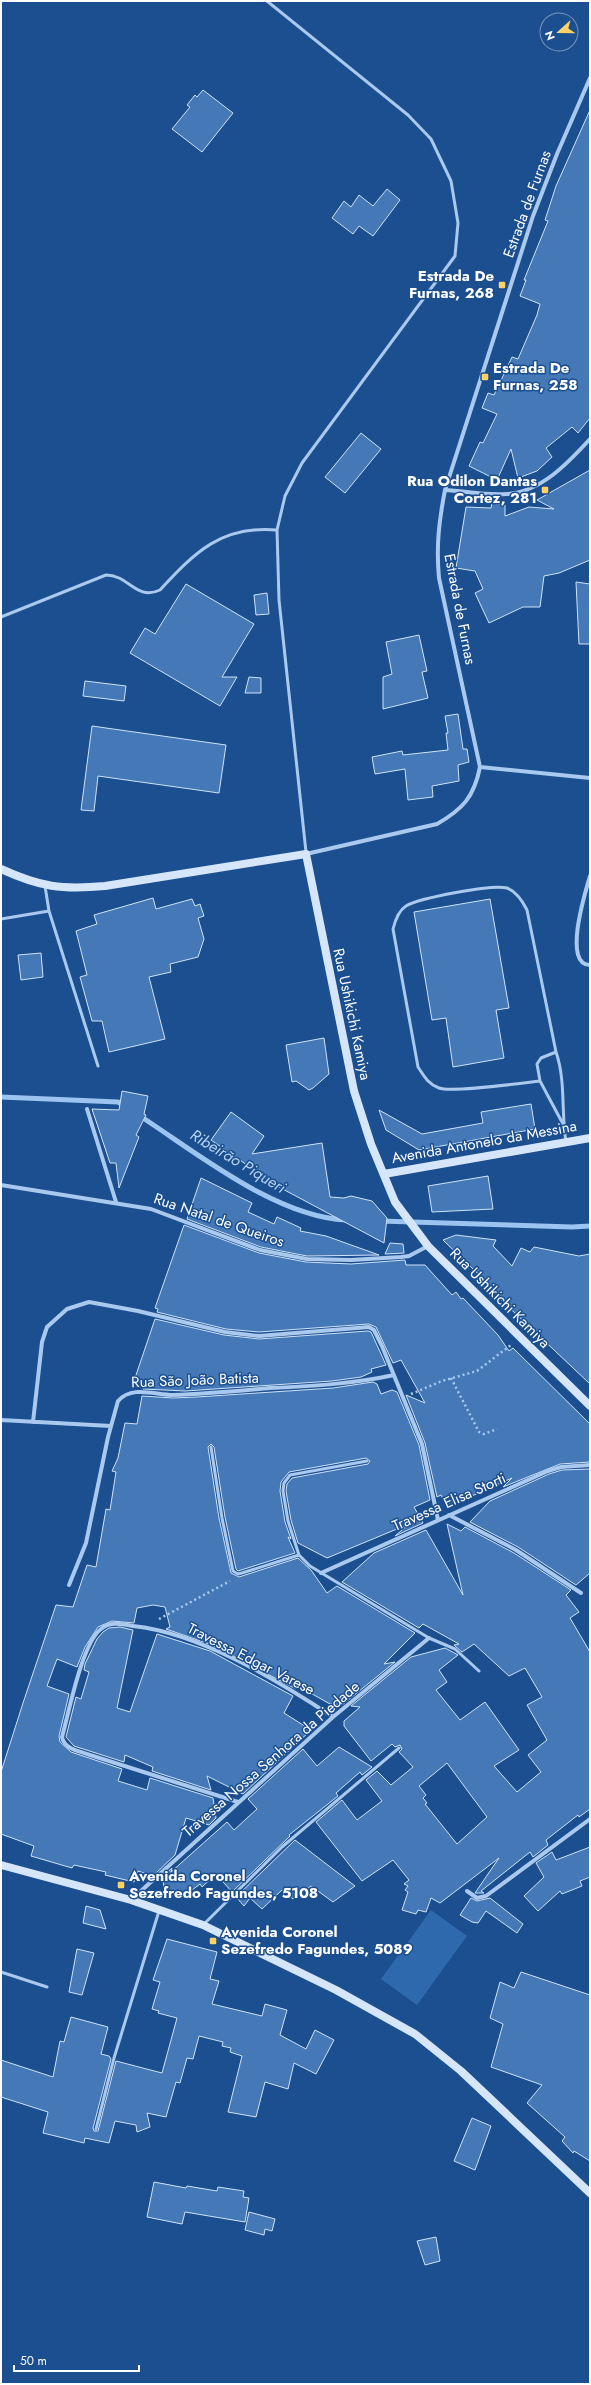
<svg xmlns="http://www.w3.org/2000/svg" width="591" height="2385" viewBox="0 0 591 2385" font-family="Jost,sans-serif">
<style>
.green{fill:#2e69ad}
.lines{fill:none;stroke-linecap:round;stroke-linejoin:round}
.stream{stroke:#9cc4f0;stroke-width:5}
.building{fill:#4478b7;stroke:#cfe3fa;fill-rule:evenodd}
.path{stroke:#a9c9ee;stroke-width:2.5;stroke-dasharray:2 3;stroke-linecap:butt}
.lane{stroke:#a9c9ee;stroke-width:3}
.street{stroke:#a9c9ee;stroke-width:4}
.secondary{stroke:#d6e6fa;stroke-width:8}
.poi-dot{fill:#ffd166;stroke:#1b4f8f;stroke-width:1.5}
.labels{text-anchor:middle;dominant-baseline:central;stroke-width:3;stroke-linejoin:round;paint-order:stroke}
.street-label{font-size:15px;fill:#fff;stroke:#1b4f8f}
.poi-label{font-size:15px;font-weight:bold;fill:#fff;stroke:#1b4f8f;text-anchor:start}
.water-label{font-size:16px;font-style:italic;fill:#b5d3f5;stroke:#1b4f8f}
</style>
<rect width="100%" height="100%" fill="#1b4f8f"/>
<path class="green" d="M 431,1910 L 467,1936 L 417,2005 L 381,1979 Z"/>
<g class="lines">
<path class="stream" d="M 1,1097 L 118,1102 L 125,1106
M 140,1116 C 197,1153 276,1217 346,1220
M 380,1221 L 572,1227 L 590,1226"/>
</g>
<path class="building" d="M 203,90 L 233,113 L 202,152 L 172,129 L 190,107 L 187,105 L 195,95 L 197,97 Z
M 590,110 L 590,418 L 578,433 L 572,427 L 546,448 L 552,457 L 537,471 L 518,478 L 511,449 L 497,480 L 469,466 L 480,442 L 483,443 L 497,414 L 482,408 L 488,393 L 494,395 L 512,357 L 518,359 L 537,315 L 540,304 L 520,296 L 526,280 L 524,280 L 548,221 L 545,220 L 556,186 Z
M 387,189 L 400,200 L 373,236 L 359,226 L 353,234 L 332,218 L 344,201 L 351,207 L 359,195 L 373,206 Z
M 361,433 L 381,449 L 345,493 L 325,477 Z
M 590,470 L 590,560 L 559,573 L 544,576 L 540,607 L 523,607 L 489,623 L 475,593 L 483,589 L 475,571 L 456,568 L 466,507 L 491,508 L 492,503 L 505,505 L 505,516 L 529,507 L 554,509 L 537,500 Z
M 576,582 L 590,584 L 590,644 L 579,644 Z
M 186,584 L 254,624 L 222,677 L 237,677 L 220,706 L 130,653 L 145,628 L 155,634 Z
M 267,593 L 269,614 L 256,615 L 254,595 Z
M 419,635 L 427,671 L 422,672 L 428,698 L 383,709 L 383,677 L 392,674 L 386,642 Z
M 249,677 L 261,678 L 261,693 L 245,693 Z
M 85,681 L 126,686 L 124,701 L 83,696 Z
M 458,714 L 463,749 L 467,749 L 469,762 L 458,765 L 459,781 L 432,786 L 433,797 L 408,800 L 405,769 L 375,774 L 372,757 L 402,751 L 403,755 L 448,750 L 446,733 L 448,733 L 445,716 Z
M 92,726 L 226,745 L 219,793 L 98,776 L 94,811 L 81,810 Z
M 153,898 L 156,909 L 192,899 L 195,906 L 200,904 L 204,916 L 198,918 L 204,939 L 198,957 L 170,964 L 171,972 L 149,977 L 165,1039 L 109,1052 L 102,1021 L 92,1021 L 80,977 L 87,975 L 76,931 L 97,924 L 94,915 Z
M 490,899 L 509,1008 L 496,1010 L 504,1058 L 453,1067 L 446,1018 L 432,1020 L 414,912 Z
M 41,953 L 43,977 L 21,980 L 18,955 Z
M 324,1038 L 329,1074 L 313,1088 L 309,1090 L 296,1081 L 292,1082 L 286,1045 Z
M 122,1091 L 148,1096 L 144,1114 L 146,1115 L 136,1135 L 139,1137 L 119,1188 L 116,1163 L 110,1163 L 92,1109 L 119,1110 Z
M 531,1104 L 535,1129 L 419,1150 L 386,1130 L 379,1110 L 422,1134 L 483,1123 L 481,1112 Z
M 231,1112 L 264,1136 L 252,1154 L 322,1143 L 330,1197 L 344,1198 L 351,1196 L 372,1201 L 387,1218 L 384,1243 L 277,1186 L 211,1140 Z
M 488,1176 L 493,1209 L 432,1212 L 428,1186 Z
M 201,1178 L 252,1203 L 248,1212 L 274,1224 L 277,1217 L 301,1228 L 300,1231 L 326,1236 L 379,1255 L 307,1256 L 261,1247 L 187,1219 Z
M 184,1225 L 259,1253 L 306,1262 L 351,1264 L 405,1260 L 406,1265 L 425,1265 L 452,1295 L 456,1292 L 461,1299 L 463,1298 L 498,1335 L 509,1351 L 513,1348 L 590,1424 L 590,1462 L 560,1464 L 503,1487 L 512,1478 L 447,1507 L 441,1495 L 437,1497 L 425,1443 L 406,1395 L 425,1403 L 401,1360 L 393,1363 L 376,1327 L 369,1324 L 259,1332 L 226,1329 L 157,1312 L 158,1309 L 155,1308 Z
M 456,1235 L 496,1240 L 493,1246 L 512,1266 L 521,1248 L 530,1252 L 534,1247 L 579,1256 L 590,1254 L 590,1384 L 499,1298 L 501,1296 L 443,1240 Z
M 390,1243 L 403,1244 L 404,1253 L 385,1254 Z
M 155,1319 L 224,1335 L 259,1339 L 368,1331 L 371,1332 L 386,1365 L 371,1369 L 372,1372 L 361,1377 L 332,1381 L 185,1391 L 143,1389 L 144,1384 L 134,1381 Z
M 373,1382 L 377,1384 L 381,1394 L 392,1390 L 397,1392 L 419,1445 L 430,1500 L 414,1507 L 423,1523 L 395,1536 L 409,1524 L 327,1558 L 298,1543 L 291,1520 L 286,1491 L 287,1484 L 292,1478 L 368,1464 L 370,1461 L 366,1458 L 289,1472 L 281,1482 L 280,1491 L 285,1522 L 291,1539 L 288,1537 L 295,1553 L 238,1571 L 236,1569 L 225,1517 L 214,1447 L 211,1444 L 208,1447 L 219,1518 L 231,1573 L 239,1577 L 298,1558 L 311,1570 L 327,1593 L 337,1586 L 415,1633 L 384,1664 L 395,1662 L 342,1705 L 330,1704 L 298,1686 L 296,1689 L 212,1645 L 166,1629 L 170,1627 L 165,1607 L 153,1605 L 137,1608 L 134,1623 L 112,1621 L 98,1627 L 85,1647 L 77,1667 L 57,1659 L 47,1686 L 69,1694 L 59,1736 L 60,1742 L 71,1752 L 122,1769 L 118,1781 L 147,1790 L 150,1778 L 213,1798 L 216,1818 L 209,1825 L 186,1818 L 175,1855 L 153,1876 L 138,1871 L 134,1882 L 105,1875 L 106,1872 L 74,1865 L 72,1868 L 31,1856 L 34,1846 L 1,1834 L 1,1772 L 23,1703 L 56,1605 L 73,1607 L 87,1565 L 96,1567 L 106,1509 L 110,1510 L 116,1472 L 112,1471 L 118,1458 L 125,1423 L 137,1424 L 142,1396 L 173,1398 L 197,1397 L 333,1388 Z
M 590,1469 L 590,1573 L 576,1585 L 518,1547 L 470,1522 L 490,1501 L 549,1474 L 562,1470 Z
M 447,1524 L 461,1531 L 465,1527 L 514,1553 L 571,1590 L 566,1595 L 579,1612 L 570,1618 L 590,1652 L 590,1809 L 579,1817 L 578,1815 L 546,1840 L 548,1845 L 533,1857 L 530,1852 L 481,1891 L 484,1893 L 475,1893 L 499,1858 L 440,1903 L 431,1898 L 426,1912 L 418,1910 L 416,1914 L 402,1910 L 408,1892 L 405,1890 L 408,1886 L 404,1884 L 409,1880 L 393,1860 L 362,1881 L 316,1822 L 342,1800 L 357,1820 L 382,1801 L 366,1780 L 377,1771 L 391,1785 L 413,1767 L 399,1752 L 402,1749 L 400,1745 L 395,1747 L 392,1744 L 371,1761 L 344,1726 L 344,1721 L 360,1707 L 351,1706 L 411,1657 L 445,1648 L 458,1655 L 439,1670 L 447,1682 L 436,1690 L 460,1720 L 485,1702 L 519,1750 L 494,1766 L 517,1792 L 541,1772 L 528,1755 L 547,1740 L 527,1705 L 542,1697 L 525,1668 L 509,1676 L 474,1644 L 462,1652 L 454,1645 L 459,1644 L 423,1624 L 419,1628 L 342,1582 L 374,1553 L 426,1530 L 463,1595 ZM 447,1763 L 487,1817 L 457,1844 L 425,1804 L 427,1803 L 423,1798 L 426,1795 L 419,1786 Z
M 120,1627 L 133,1630 L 117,1708 L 130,1712 L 157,1634 L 210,1651 L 293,1696 L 284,1713 L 311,1730 L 243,1794 L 207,1776 L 211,1790 L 152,1771 L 153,1767 L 125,1755 L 124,1762 L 74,1746 L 66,1737 L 76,1697 L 81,1699 L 89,1672 L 84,1670 L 85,1664 L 97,1639 L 103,1632 L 109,1628 Z
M 339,1747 L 372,1767 L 362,1775 L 360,1772 L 336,1793 L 338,1796 L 289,1835 L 290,1836 L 232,1892 L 216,1874 L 202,1887 L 200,1884 L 183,1897 L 175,1890 L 170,1894 L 164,1888 L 163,1879 L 161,1878 L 172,1868 L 171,1872 L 227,1822 L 234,1830 L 257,1809 L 248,1799 L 303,1749 L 317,1766 Z
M 295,1840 L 355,1886 L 333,1902 L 311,1886 L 293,1899 L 282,1890 L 262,1909 L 250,1898 L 244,1906 L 236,1897 Z
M 590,1847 L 590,1877 L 580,1881 L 582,1886 L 562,1894 L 560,1891 L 538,1911 L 524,1896 L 544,1877 L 536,1863 L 552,1852 L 556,1860 Z
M 471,1898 L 477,1901 L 490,1898 L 523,1924 L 517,1933 L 486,1911 L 478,1923 L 472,1922 L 460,1915 Z
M 86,1906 L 100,1910 L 106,1929 L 83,1923 Z
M 167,1939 L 217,1952 L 210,1979 L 219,1981 L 212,2004 L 262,2016 L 265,2004 L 287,2010 L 280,2035 L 306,2049 L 315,2030 L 334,2040 L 316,2074 L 294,2063 L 288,2089 L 265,2082 L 256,2117 L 228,2112 L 242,2056 L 230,2052 L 231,2048 L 222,2046 L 223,2042 L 199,2036 L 193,2059 L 187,2058 L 180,2083 L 176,2082 L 166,2117 L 147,2113 L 150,2127 L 137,2132 L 136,2125 L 115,2121 L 109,2143 L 85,2138 L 84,2143 L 43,2133 L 48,2112 L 1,2097 L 1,2060 L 53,2077 L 60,2041 L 64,2042 L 71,2017 L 108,2027 L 101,2054 L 109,2056 L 111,2059 L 93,2128 L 94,2131 L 98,2131 L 116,2061 L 162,2073 L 177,2018 L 158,2013 L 159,2011 L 152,2009 L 160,1982 L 153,1980 Z
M 77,1949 L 94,1953 L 82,1995 L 69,1992 Z
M 521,1972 L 590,1995 L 590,2161 L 574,2151 L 573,2153 L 562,2141 L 565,2137 L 527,2103 L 542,2085 L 491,2067 L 503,2024 L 490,2018 L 500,1982 L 514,1988 Z
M 472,2118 L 491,2126 L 475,2170 L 454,2161 Z
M 154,2182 L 186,2188 L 187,2186 L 217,2191 L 218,2187 L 244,2191 L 243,2197 L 249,2198 L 245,2222 L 185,2212 L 182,2224 L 147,2217 Z
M 249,2212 L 275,2219 L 272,2231 L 265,2229 L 264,2235 L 245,2230 Z
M 436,2237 L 440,2261 L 425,2265 L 417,2241 Z"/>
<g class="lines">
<path class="path" d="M 451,1378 L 479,1432 L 484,1434 L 497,1429
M 411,1394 L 442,1381 L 477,1371 L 511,1345
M 159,1619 L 230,1581"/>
<path class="lane" d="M 267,1 L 408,115 L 431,139 L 451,181 L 458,223 L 455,256 L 302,463 L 285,496 L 277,530 L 279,600 L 306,852
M 1,617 L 106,575 C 129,575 136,601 160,590 C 195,552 222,525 277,530
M 45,886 L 49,911 L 98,1066
M 1,919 L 49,911
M 540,1081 C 522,1083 452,1093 439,1088 C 428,1084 424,1076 418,1067 L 393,929 C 395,921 398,911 406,906 C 419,898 493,884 507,888 C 517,892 523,902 527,910 L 556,1052
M 563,1124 L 540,1081 L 537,1064 L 541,1058 L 556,1052 C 566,1081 561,1112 566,1142
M 211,1447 L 222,1518 L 233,1571 L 238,1574 L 242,1573 L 299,1555
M 367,1461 L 290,1475 L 284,1483 L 283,1491 L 288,1521 L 299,1555 L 310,1566 L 429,1638 L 455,1649 L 479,1671
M 204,1924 L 282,1847 L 399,1748
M 1,1972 L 47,1987
M 96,2129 L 114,2058 L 159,1911"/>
<path class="street" d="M 445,490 C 465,491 487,496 507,494 C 541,492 568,463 590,439
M 480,767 L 590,778
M 306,854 L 437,824 C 463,809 474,797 480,767 L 439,578 C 436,546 439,521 445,490 L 533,216 L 557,154 L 590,78
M 590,876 C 586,890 562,965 590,965
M 87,1109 L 116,1202
M 1,1185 L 151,1209 L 260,1250 L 307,1259 L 351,1260 L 401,1257 L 409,1256 L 428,1246
M 1,1420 L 111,1426
M 33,1422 L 42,1342 L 47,1327 L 67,1309 L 89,1302 L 138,1311 L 225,1332 L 259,1336 L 369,1327 L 374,1330 L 382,1346 L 422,1444 L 438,1520
M 449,1515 L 516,1550 L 581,1593
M 321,1573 L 548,1471 L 561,1467 L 590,1465
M 69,1585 L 86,1543 L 108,1437 L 118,1401 C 132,1385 155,1395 173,1395 C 205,1394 238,1391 270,1388 C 312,1386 353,1384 394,1375
M 238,1802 L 90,1755 C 79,1751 64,1749 62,1737 C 69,1712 82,1643 101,1629 C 110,1621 122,1624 133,1626 C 200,1633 277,1680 333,1717
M 467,1891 L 477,1898 L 486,1896 L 590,1819
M 131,1900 L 333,1717 L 429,1638"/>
<path class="secondary" d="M 1,869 C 40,887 62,890 105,886 L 306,854 L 354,1091 L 371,1144 L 395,1202 L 428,1246 L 590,1406
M 384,1174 L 590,1138
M 1,1865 L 131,1900 L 203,1925 L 336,1990 L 415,2034 L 461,2071 L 590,2193"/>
</g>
<g class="poi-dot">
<rect x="498" y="281" width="8" height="8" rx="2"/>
<rect x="481" y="373" width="8" height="8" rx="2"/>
<rect x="541" y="486" width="8" height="8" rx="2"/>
<rect x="117" y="1881" width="8" height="8" rx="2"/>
<rect x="209" y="1937" width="8" height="8" rx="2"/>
</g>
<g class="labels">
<g class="street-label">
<text transform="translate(527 204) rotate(-70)">Estrada de Furnas</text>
<text transform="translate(460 609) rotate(79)">Estrada de Furnas</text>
<text transform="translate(352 1014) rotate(78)">Rua Ushikichi Kamiya</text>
<text transform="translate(484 1142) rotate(-10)">Avenida Antonelo da Messina</text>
<text transform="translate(219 1220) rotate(19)">Rua Natal de Queiros</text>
<text transform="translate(500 1298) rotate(45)">Rua Ushikichi Kamiya</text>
<text transform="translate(195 1380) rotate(-2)">Rua São João Batista</text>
<text transform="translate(449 1502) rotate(-24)">Travessa Elisa Storti</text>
<text transform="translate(251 1659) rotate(27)">Travessa Edgar Varese</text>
<text transform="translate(271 1759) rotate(-41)">Travessa Nossa Senhora da Piedade</text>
</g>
<g class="poi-label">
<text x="494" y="276" text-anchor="end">Estrada De<tspan x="494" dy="17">Furnas, 268</tspan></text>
<text x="493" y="368">Estrada De<tspan x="493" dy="17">Furnas, 258</tspan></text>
<text x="537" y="481" text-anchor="end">Rua Odilon Dantas<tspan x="537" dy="17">Cortez, 281</tspan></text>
<text x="129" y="1876">Avenida Coronel<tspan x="129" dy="17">Sezefredo Fagundes, 5108</tspan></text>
<text x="221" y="1932">Avenida Coronel<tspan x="221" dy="17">Sezefredo Fagundes, 5089</tspan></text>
</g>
<g class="water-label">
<text transform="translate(238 1161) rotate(31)">Ribeirão Piqueri</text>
</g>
</g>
<rect width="591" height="2385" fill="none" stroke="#ffffff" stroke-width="4"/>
<g transform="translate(559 32) rotate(249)"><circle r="19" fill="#1b4f8f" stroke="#7695bc"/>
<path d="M0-3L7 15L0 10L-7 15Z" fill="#ffd166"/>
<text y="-6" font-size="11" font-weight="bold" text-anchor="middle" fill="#ffffff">N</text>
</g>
<path d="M14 2365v6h125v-6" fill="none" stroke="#ffffff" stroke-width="2"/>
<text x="20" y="2365" font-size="12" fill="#ffffff" stroke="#1b4f8f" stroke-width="3" paint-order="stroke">50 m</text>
</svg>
